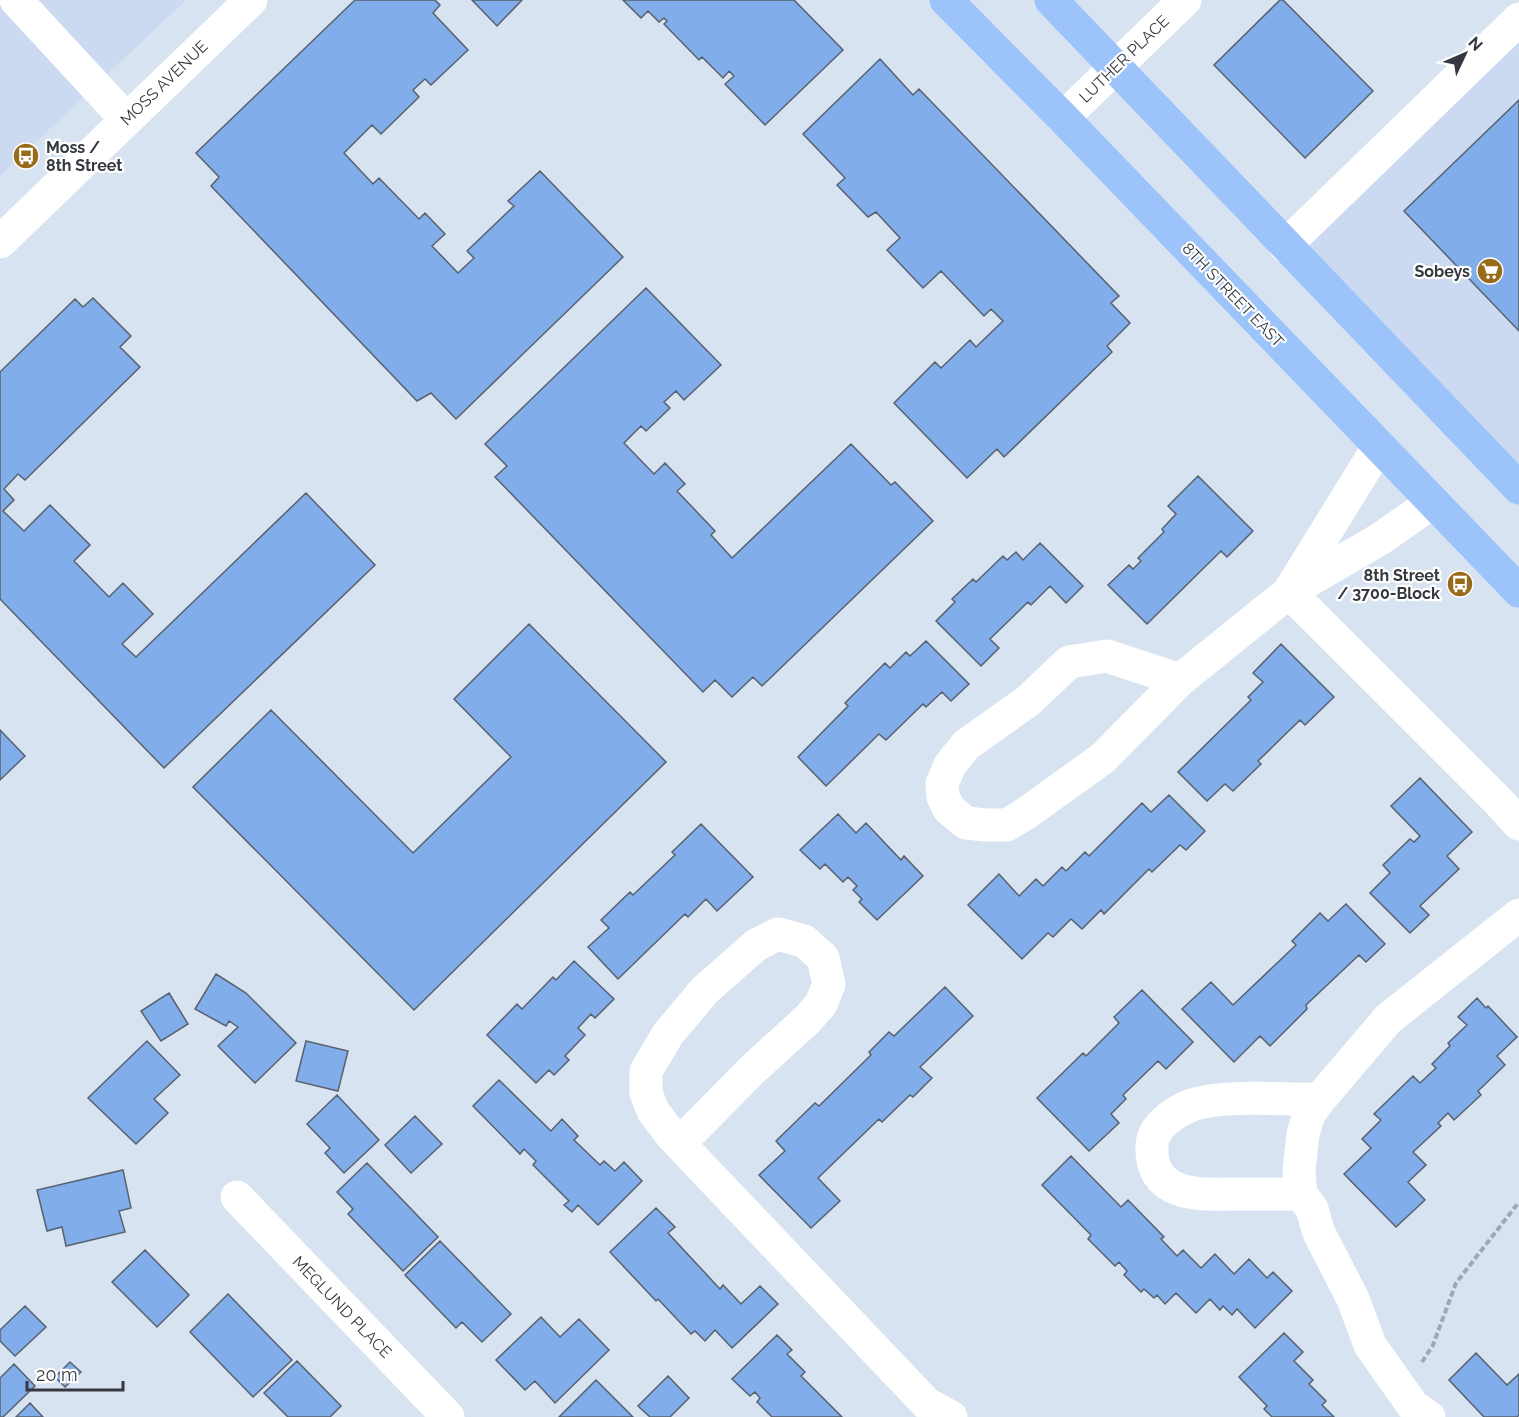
<svg xmlns="http://www.w3.org/2000/svg" width="1519" height="1417" viewBox="0 0 1519 1417" font-family="Raleway,sans-serif">
<style>
.built{fill:#cbdaf0}
.building{fill:#81adea;stroke:#58616e;stroke-width:1.5}
.lines{fill:none;stroke-linecap:round;stroke-linejoin:round}
.path{stroke:#9fa7b3;stroke-width:4;stroke-dasharray:6 3;stroke-linecap:butt}
.minor{stroke:#fff;stroke-width:33}
.major{stroke:#9cc4fb;stroke-width:33}
.labels{text-anchor:middle;dominant-baseline:central;stroke-width:4.5;stroke-linejoin:round;paint-order:stroke}
.street-label{font-size:16px;fill:#35393f;stroke:#fff}
.poi-label{font-size:16px;font-weight:bold;fill:#35393f;stroke:#fff;text-anchor:end}
</style>
<rect width="100%" height="100%" fill="#d8e3f2"/>
<path class="built" d="M 0,0 L 186,0 L 0,176 Z
M 1519,19 L 1519,488 L 1285,246 Z"/>
<path class="building" d="M 355,0 L 435,0 L 440,5 L 433,13 L 468,50 L 431,85 L 425,79 L 413,90 L 419,97 L 381,134 L 372,125 L 344,153 L 373,184 L 379,178 L 419,219 L 425,213 L 445,234 L 432,246 L 458,273 L 474,258 L 467,251 L 514,206 L 508,201 L 540,171 L 623,257 L 456,419 L 431,393 L 417,401 L 211,186 L 219,177 L 196,153 Z
M 472,0 L 522,0 L 497,26 Z
M 623,0 L 794,0 L 843,50 L 765,125 L 725,84 L 734,76 L 729,71 L 723,78 L 702,57 L 699,60 L 664,24 L 667,21 L 664,18 L 659,22 L 648,11 L 641,18 Z
M 1280,0 L 1283,0 L 1373,91 L 1305,158 L 1214,65 Z
M 880,59 L 913,95 L 919,89 L 1119,296 L 1111,303 L 1130,323 L 1107,346 L 1112,352 L 1004,457 L 997,449 L 967,478 L 894,403 L 935,362 L 941,368 L 970,340 L 976,347 L 1003,321 L 991,309 L 984,316 L 941,271 L 923,288 L 887,250 L 900,238 L 876,212 L 868,217 L 837,185 L 845,178 L 803,134 Z
M 1519,100 L 1519,331 L 1404,211 Z
M 646,288 L 721,365 L 684,400 L 676,391 L 664,402 L 670,408 L 646,431 L 641,426 L 624,443 L 654,474 L 665,463 L 685,484 L 677,491 L 715,531 L 711,535 L 732,558 L 851,444 L 891,485 L 895,482 L 933,521 L 762,686 L 753,677 L 732,697 L 715,680 L 703,692 L 495,477 L 507,466 L 485,444 Z
M 93,298 L 131,336 L 120,347 L 140,367 L 25,480 L 18,474 L 4,489 L 14,500 L 3,511 L 24,531 L 50,505 L 90,545 L 74,561 L 109,597 L 123,583 L 153,614 L 122,644 L 136,657 L 306,493 L 375,565 L 164,768 L 0,599 L 0,372 L 75,299 L 83,307 Z
M 1198,476 L 1253,531 L 1227,557 L 1221,551 L 1147,624 L 1108,585 L 1129,565 L 1133,569 L 1141,561 L 1138,558 L 1164,532 L 1162,529 L 1176,514 L 1168,506 Z
M 1040,543 L 1083,586 L 1066,603 L 1050,586 L 1031,605 L 1028,602 L 990,639 L 999,648 L 981,666 L 936,621 L 955,602 L 952,599 L 973,579 L 976,582 L 1003,556 L 1007,560 L 1016,552 L 1023,560 Z
M 529,624 L 666,762 L 414,1010 L 193,787 L 271,710 L 413,853 L 511,757 L 454,699 Z
M 926,641 L 969,684 L 951,701 L 942,692 L 926,707 L 923,704 L 886,740 L 879,734 L 826,786 L 798,757 L 848,706 L 845,703 L 885,663 L 890,668 L 906,652 L 910,656 Z
M 1281,644 L 1334,697 L 1305,725 L 1300,720 L 1258,761 L 1261,764 L 1233,791 L 1225,784 L 1207,801 L 1178,772 L 1251,700 L 1248,697 L 1263,682 L 1253,673 Z
M 0,730 L 25,756 L 0,780 Z
M 1420,778 L 1472,832 L 1447,856 L 1459,869 L 1420,906 L 1429,915 L 1410,933 L 1370,893 L 1390,873 L 1383,865 L 1410,839 L 1414,842 L 1420,836 L 1391,806 Z
M 1169,795 L 1205,831 L 1186,850 L 1180,845 L 1152,872 L 1149,869 L 1104,914 L 1101,910 L 1082,929 L 1071,919 L 1053,937 L 1048,933 L 1022,959 L 968,905 L 999,874 L 1019,896 L 1036,879 L 1043,886 L 1062,867 L 1066,871 L 1085,852 L 1089,856 L 1142,803 L 1151,812 Z
M 838,814 L 856,833 L 866,823 L 901,860 L 904,856 L 923,876 L 877,920 L 859,902 L 862,899 L 853,890 L 857,886 L 848,877 L 843,882 L 825,864 L 820,869 L 800,850 Z
M 701,824 L 753,877 L 717,911 L 706,899 L 688,917 L 685,914 L 618,979 L 588,947 L 609,928 L 601,920 L 630,892 L 633,895 L 675,855 L 672,852 Z
M 1346,904 L 1385,944 L 1366,962 L 1359,955 L 1306,1005 L 1307,1009 L 1270,1046 L 1260,1036 L 1234,1062 L 1182,1009 L 1211,982 L 1233,1005 L 1296,945 L 1292,941 L 1320,913 L 1328,921 Z
M 574,961 L 614,999 L 595,1018 L 591,1014 L 578,1028 L 585,1035 L 565,1056 L 569,1060 L 554,1075 L 549,1070 L 536,1083 L 487,1035 L 517,1004 L 522,1009 L 553,977 L 556,980 Z
M 216,974 L 246,993 L 296,1043 L 255,1083 L 218,1046 L 238,1027 L 229,1021 L 226,1026 L 195,1009 Z
M 945,987 L 973,1016 L 920,1067 L 932,1078 L 913,1097 L 910,1095 L 882,1122 L 879,1119 L 818,1178 L 840,1201 L 811,1228 L 759,1175 L 785,1151 L 776,1141 L 815,1103 L 819,1106 L 871,1055 L 869,1052 L 889,1032 L 894,1036 Z
M 1142,990 L 1193,1042 L 1166,1069 L 1158,1061 L 1123,1095 L 1126,1099 L 1111,1114 L 1119,1123 L 1089,1151 L 1037,1098 L 1083,1053 L 1086,1056 L 1119,1023 L 1114,1017 Z
M 169,993 L 188,1024 L 161,1041 L 141,1011 Z
M 1477,998 L 1486,1008 L 1488,1006 L 1517,1037 L 1497,1056 L 1505,1065 L 1478,1091 L 1481,1095 L 1454,1120 L 1448,1113 L 1438,1123 L 1441,1126 L 1413,1152 L 1426,1165 L 1408,1182 L 1425,1200 L 1396,1227 L 1344,1174 L 1371,1148 L 1362,1139 L 1381,1120 L 1374,1114 L 1413,1076 L 1420,1083 L 1436,1068 L 1432,1064 L 1450,1046 L 1448,1043 L 1467,1025 L 1458,1017 Z
M 147,1041 L 180,1075 L 154,1099 L 168,1113 L 136,1144 L 88,1098 Z
M 306,1041 L 348,1051 L 338,1091 L 296,1081 Z
M 499,1080 L 551,1131 L 562,1119 L 578,1136 L 574,1140 L 600,1165 L 604,1161 L 615,1171 L 624,1162 L 642,1181 L 598,1225 L 578,1205 L 572,1212 L 564,1205 L 569,1201 L 533,1165 L 536,1161 L 524,1149 L 520,1154 L 473,1106 Z
M 337,1095 L 379,1140 L 344,1173 L 325,1153 L 330,1148 L 307,1124 Z
M 415,1116 L 442,1144 L 411,1173 L 385,1145 Z
M 1071,1156 L 1121,1207 L 1128,1200 L 1164,1237 L 1161,1239 L 1177,1256 L 1183,1250 L 1201,1268 L 1215,1254 L 1234,1274 L 1249,1259 L 1267,1278 L 1273,1272 L 1292,1291 L 1255,1328 L 1237,1309 L 1232,1315 L 1223,1306 L 1220,1310 L 1210,1299 L 1196,1313 L 1176,1293 L 1165,1304 L 1157,1295 L 1154,1298 L 1144,1289 L 1141,1292 L 1124,1275 L 1127,1271 L 1119,1262 L 1115,1266 L 1088,1239 L 1091,1235 L 1042,1185 Z
M 367,1163 L 438,1237 L 403,1271 L 348,1214 L 353,1209 L 337,1192 Z
M 123,1170 L 131,1208 L 119,1211 L 125,1232 L 66,1246 L 62,1227 L 47,1231 L 37,1190 Z
M 656,1208 L 675,1227 L 668,1233 L 720,1289 L 723,1285 L 741,1304 L 760,1286 L 778,1304 L 732,1348 L 715,1330 L 705,1341 L 695,1331 L 691,1334 L 658,1299 L 656,1301 L 610,1252 Z
M 440,1241 L 511,1314 L 482,1342 L 462,1322 L 456,1328 L 405,1275 Z
M 145,1250 L 189,1295 L 157,1327 L 112,1282 Z
M 228,1294 L 292,1360 L 253,1397 L 190,1332 Z
M 25,1306 L 46,1327 L 15,1356 L 0,1341 L 0,1330 Z
M 541,1317 L 560,1337 L 579,1319 L 609,1350 L 555,1403 L 535,1381 L 525,1390 L 496,1360 Z
M 1284,1333 L 1303,1352 L 1294,1361 L 1313,1380 L 1309,1384 L 1326,1401 L 1322,1405 L 1334,1417 L 1272,1417 L 1264,1409 L 1267,1406 L 1239,1377 Z
M 777,1335 L 792,1350 L 787,1354 L 805,1372 L 801,1376 L 842,1417 L 772,1417 L 757,1402 L 760,1398 L 755,1392 L 750,1396 L 732,1379 Z
M 1476,1353 L 1507,1385 L 1519,1374 L 1519,1415 L 1517,1417 L 1484,1417 L 1449,1380 Z
M 297,1361 L 341,1406 L 330,1417 L 288,1417 L 264,1393 Z
M 70,1362 L 81,1372 L 65,1387 L 55,1377 Z
M 14,1364 L 35,1386 L 3,1417 L 0,1417 L 0,1378 Z
M 668,1376 L 689,1398 L 670,1417 L 650,1417 L 638,1406 Z
M 596,1380 L 633,1417 L 559,1417 Z
M 30,1403 L 43,1417 L 16,1417 Z"/>
<g class="lines">
<path class="path" d="M 1422,1362 L 1433,1345 L 1456,1283 L 1519,1202"/>
<path class="minor" d="M 16,0 L 126,119
M 1063,118 L 1185,0
M 0,242 L 251,0
M 1285,246 L 1519,19
M 1290,590 L 1379,446
M 1289,592 L 1497,800 L 1519,824
M 1180,680 L 1107,656 L 1069,662 L 1028,701 L 966,745 L 950,765 L 942,784 L 943,797 L 949,809 L 966,823 L 986,825 L 1007,825 L 1025,814 L 1103,758 L 1180,680 L 1289,592 L 1380,539 L 1433,502
M 680,1143 L 753,1069 L 808,1019 L 821,1004 L 829,984 L 823,958 L 804,941 L 778,934 L 756,945 L 705,990 L 668,1034 L 646,1071 L 646,1093 L 653,1111 L 672,1136 L 927,1404 L 951,1417
M 1301,1194 C 1280,1194 1258,1194 1237,1194 C 1199,1195 1149,1197 1152,1145 C 1153,1126 1174,1112 1192,1105 C 1224,1094 1284,1100 1320,1099
M 237,1197 L 448,1417
M 1429,1417 L 1413,1406 L 1370,1345 L 1353,1299 L 1319,1233 L 1312,1209 L 1301,1194 L 1299,1170 L 1303,1134 L 1309,1114 L 1320,1099 L 1388,1019 L 1519,915"/>
<path class="major" d="M 946,0 L 1063,118 L 1519,591
M 1051,0 L 1519,488"/>
</g>
<defs>
<symbol id="bus-disc" viewBox="-11 -11 22 22"><circle r="9.5" fill="#986b19" stroke="#fff"/><path d="M-5-6H5V4H4V6H2V4H-2V6H-4V4H-5ZM-3.5-4V0h7V-4ZM-3.5 1.2v1.5H-2V1.2ZM2 1.2v1.5H3.5V1.2Z" fill="#fff"/></symbol>
<symbol id="supermarket-disc" viewBox="-11 -11 22 22"><circle r="9.5" fill="#986b19" stroke="#fff"/><path d="M-6-5.5h2.5l.6 2H6L4.5 2H-2.5L-4.4-4H-6ZM-1.5 3.2a1.3 1.3 0 1 0 .1 0ZM3 3.2a1.3 1.3 0 1 0 .1 0Z" fill="#fff"/></symbol>
</defs>
<g fill-rule="evenodd">
<use href="#bus-disc" x="11" y="141" width="30" height="30"/>
<use href="#supermarket-disc" x="1475" y="256" width="30" height="30"/>
<use href="#bus-disc" x="1445" y="569" width="30" height="30"/>
</g>
<g class="labels">
<g class="street-label">
<text transform="translate(1124 59) rotate(-44)">LUTHER PLACE</text>
<text transform="translate(164 83) rotate(-44)">MOSS AVENUE</text>
<text transform="translate(1233 295) rotate(46)">8TH STREET EAST</text>
<text transform="translate(342 1307) rotate(46)">MEGLUND PLACE</text>
</g>
<g class="poi-label">
<text x="46" y="147" text-anchor="start">Moss /<tspan x="46" dy="18">8th Street</tspan></text>
<text x="1470" y="271">Sobeys</text>
<text x="1440" y="575">8th Street<tspan x="1440" dy="18">/ 3700-Block</tspan></text>
</g>
</g>
<g transform="translate(1465 54) rotate(46)" stroke="#ffffff" stroke-width="4.5" paint-order="stroke">
<path d="M0-4.5L10 22L0 15L-10 22Z" fill="#35393f"/>
<text y="-9" font-size="16" font-weight="bold" text-anchor="middle" fill="#35393f">N</text>
</g>
<path d="M27 1381v9h96v-9" fill="none" stroke="#35393f" stroke-width="3"/>
<text x="36" y="1381" font-size="18" fill="#35393f" stroke="#ffffff" stroke-width="4.5" paint-order="stroke">20 m</text>
</svg>
